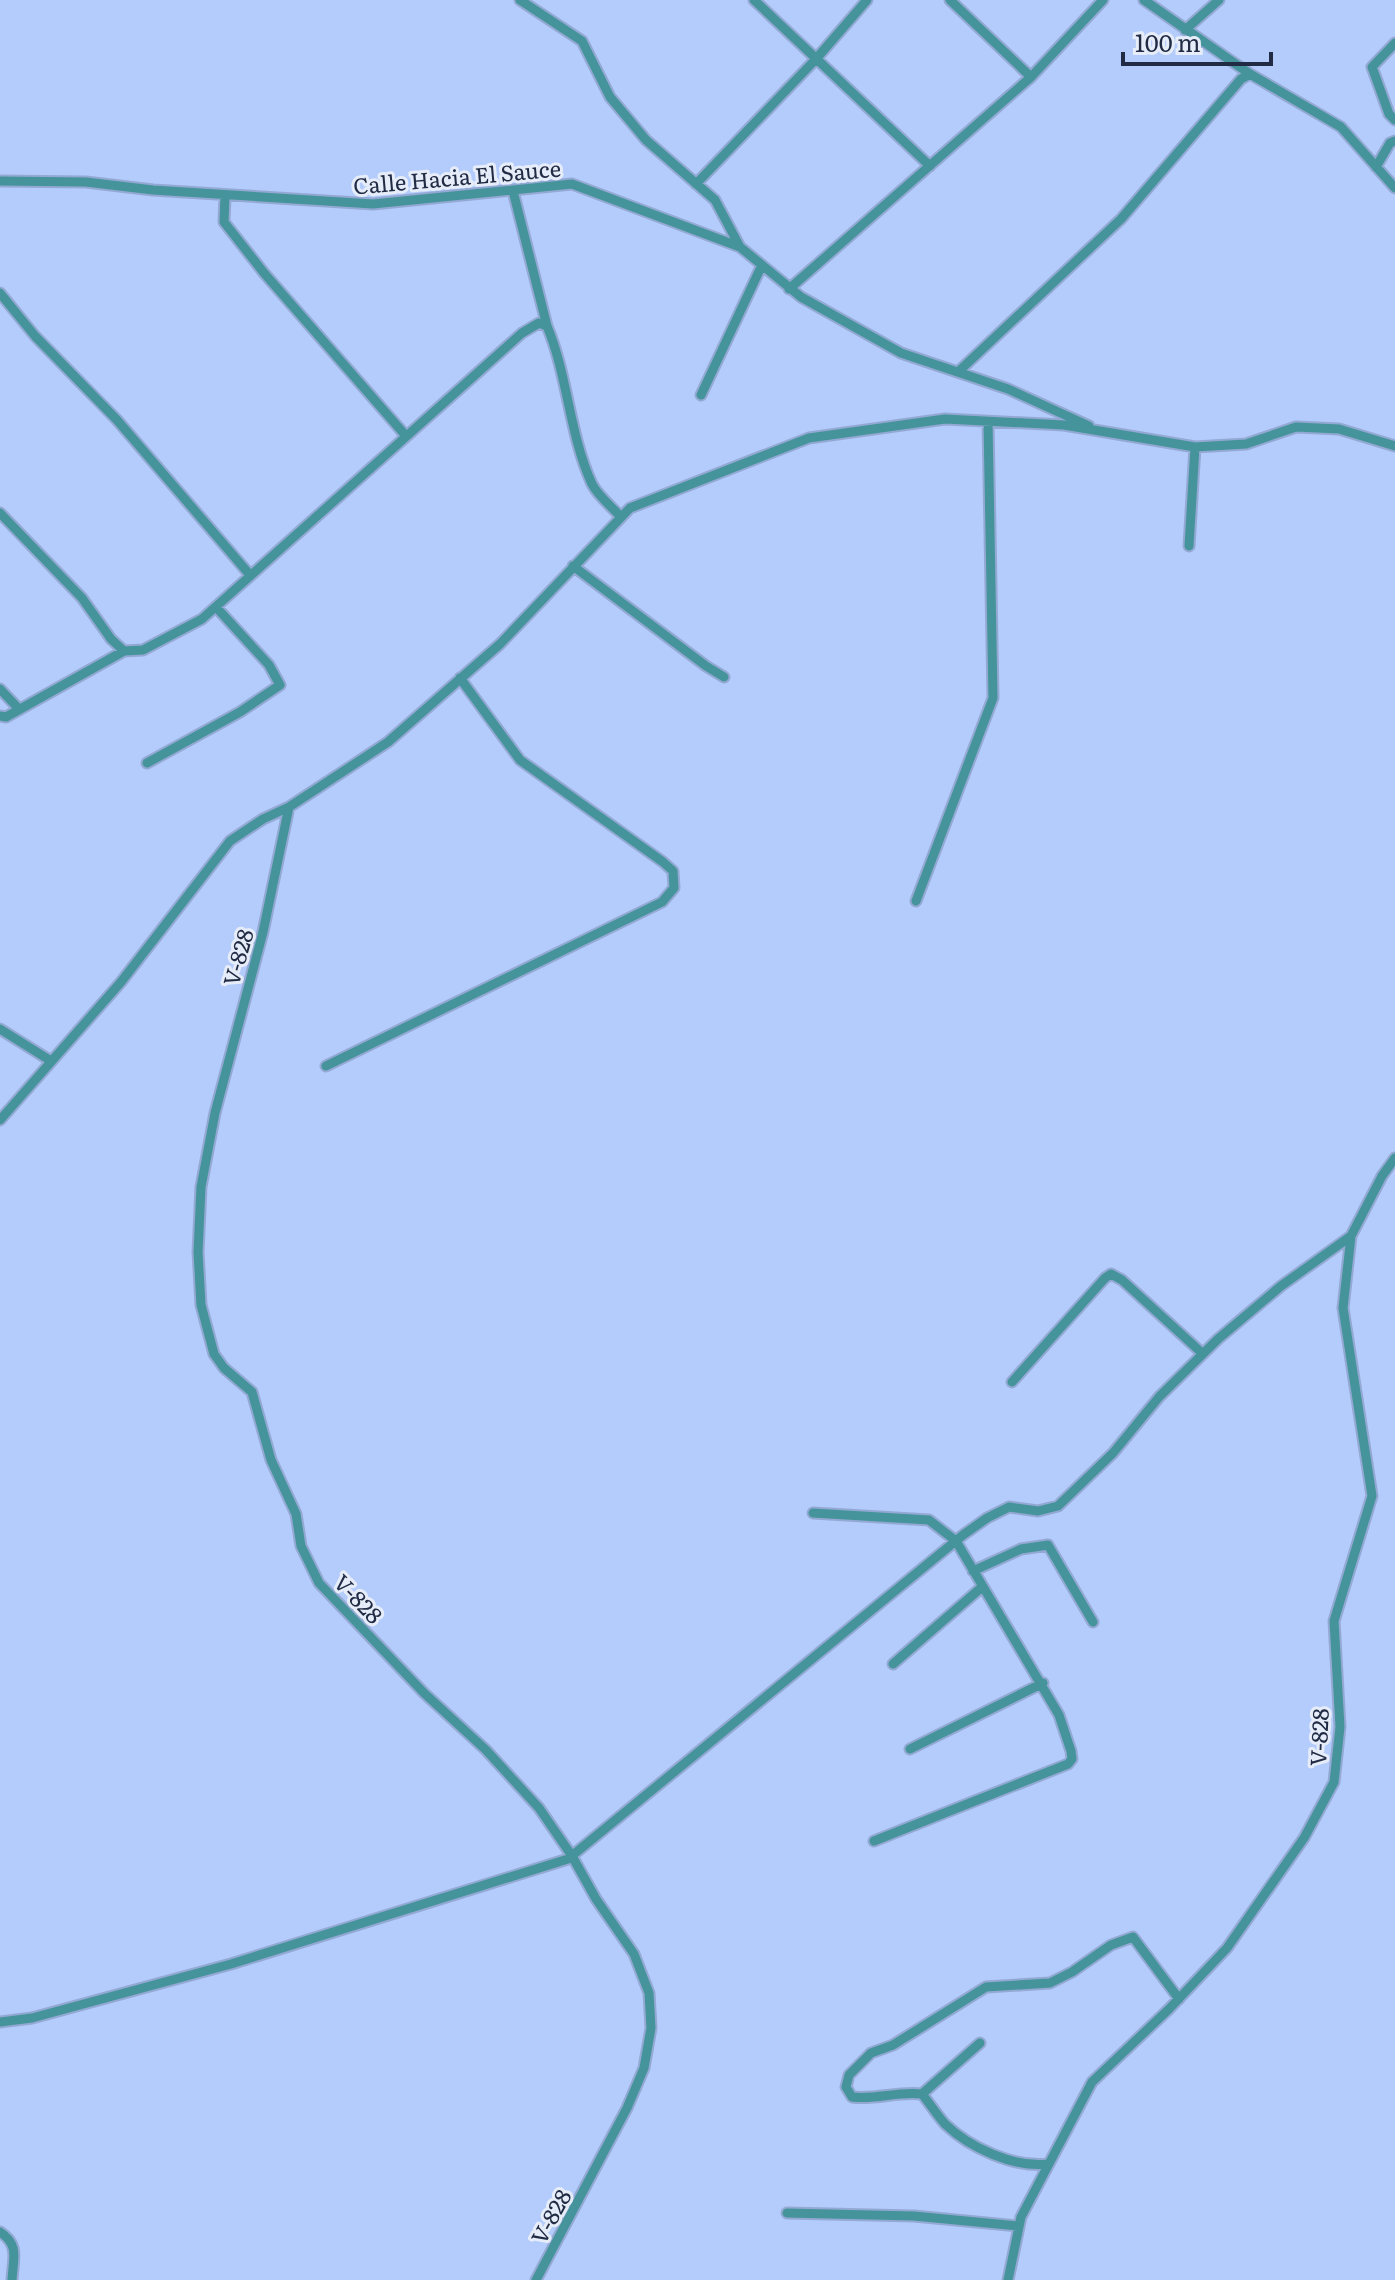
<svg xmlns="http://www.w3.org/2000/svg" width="1395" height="2280" viewBox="0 0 1395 2280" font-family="Literata,serif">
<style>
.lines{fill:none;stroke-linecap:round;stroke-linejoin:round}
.street-casing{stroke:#93a9d4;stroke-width:13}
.street{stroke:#45949b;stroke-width:9}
.labels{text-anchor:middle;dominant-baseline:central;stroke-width:6;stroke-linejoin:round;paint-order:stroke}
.street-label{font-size:22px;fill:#212c44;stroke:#e6edf9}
</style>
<rect width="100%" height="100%" fill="#b3ccfc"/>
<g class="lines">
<defs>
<path id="street" d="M 520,0 L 582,41 L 610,97 L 646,140 L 715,200 L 740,247
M 754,0 L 930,166
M 950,0 L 1031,77
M 1144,0 L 1250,74 L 1341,127 L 1395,188
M 1185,30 L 1219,0
M 1395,43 L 1372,67 L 1389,114 L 1395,120
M 1376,167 L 1390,143 L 1395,141
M 0,181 L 86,182 L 153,190 L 373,204 L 572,184 L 740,247 L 801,297 L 901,353 L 1008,389 L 1089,426
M 696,184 L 816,59 L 867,0
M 513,191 L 547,326
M 225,195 L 224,222 L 264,273 L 406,436
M 789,289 L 1031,77 L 1103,0
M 0,293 L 35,336 L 117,420 L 250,575
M 958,372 L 1121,219 L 1241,79 L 1250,74
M 701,395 L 762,265
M 0,513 L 82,598 L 111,639 L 124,651 L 143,650 L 202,619 L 522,333 L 539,323 L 547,326 C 568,376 569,434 592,484 C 598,496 612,507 621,517
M 1189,546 L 1195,447
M 573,566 L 706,666 L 724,677
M 0,689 L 19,709
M 0,716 L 6,717 L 124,651
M 147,763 L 240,712 L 280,685 L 269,665 L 216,607
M 289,807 L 263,932 L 215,1113 L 201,1187 L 198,1252 L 201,1305 L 214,1354 L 224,1368 L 252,1392 L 271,1460 L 296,1514 L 301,1546 L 319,1583 L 424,1693 L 486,1750 L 539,1808 L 572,1856 L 596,1899 L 634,1954 L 649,1993 L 651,2028 L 644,2068 L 627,2108 L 536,2280
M 916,901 L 993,698 L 988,422
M 0,1029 L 51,1061
M 326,1066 L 662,902 L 674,888 L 673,871 L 663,862 L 520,760 L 460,678
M 0,1120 L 121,982 L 230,841 L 263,819 L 289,807 L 388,742 L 500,644 L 630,508 L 809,438 L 945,419 L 1064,425 L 1195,447 L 1246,444 L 1296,427 L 1339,429 L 1395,446
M 1012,1382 L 1105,1278 L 1111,1274 L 1122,1280 L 1203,1354
M 813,1513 L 929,1520 L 956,1541 L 1059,1715 L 1071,1751 L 1072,1759 L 1068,1764 L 874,1841
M 973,1571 L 1021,1549 L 1048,1545 L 1093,1622
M 893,1664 L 982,1587
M 910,1749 L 1043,1683
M 0,2022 L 32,2018 L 231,1964 L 568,1859 L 963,1535 L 987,1518 L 1009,1507 L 1038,1511 L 1058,1506 L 1113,1453 L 1159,1397 L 1218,1339 L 1281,1286 L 1351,1236
M 922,2094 L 980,2043
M 1048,2164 C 1014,2168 970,2148 945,2124 C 937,2115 930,2104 922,2094 C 898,2091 876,2100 852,2097 L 846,2087 L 849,2075 L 871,2053 L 893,2045 L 986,1987 L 1050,1983 L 1072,1972 L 1111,1945 L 1133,1937 L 1179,1999
M 787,2213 L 914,2216 L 1019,2226
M 0,2232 C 20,2245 13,2259 12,2280
M 1008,2280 L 1021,2217 L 1092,2082 L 1169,2009 L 1227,1948 L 1304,1838 L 1334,1782 L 1340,1727 L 1334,1621 L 1372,1496 L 1343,1308 L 1351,1236 L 1382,1176 L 1395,1158"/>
</defs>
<use href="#street" class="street-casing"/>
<use href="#street" class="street"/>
</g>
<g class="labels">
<g class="street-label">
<text transform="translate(457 176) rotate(-5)">Calle Hacia El Sauce</text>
<text transform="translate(237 957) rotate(-74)">V-828</text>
<text transform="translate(359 1598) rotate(46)">V-828</text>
<text transform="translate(1318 1737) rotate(-87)">V-828</text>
<text transform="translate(550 2216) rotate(-61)">V-828</text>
</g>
</g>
<path d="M1123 52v12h148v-12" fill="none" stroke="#212c44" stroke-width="4"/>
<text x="1135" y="52" font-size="24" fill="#212c44" stroke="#e6edf9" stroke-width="6" paint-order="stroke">100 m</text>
</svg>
